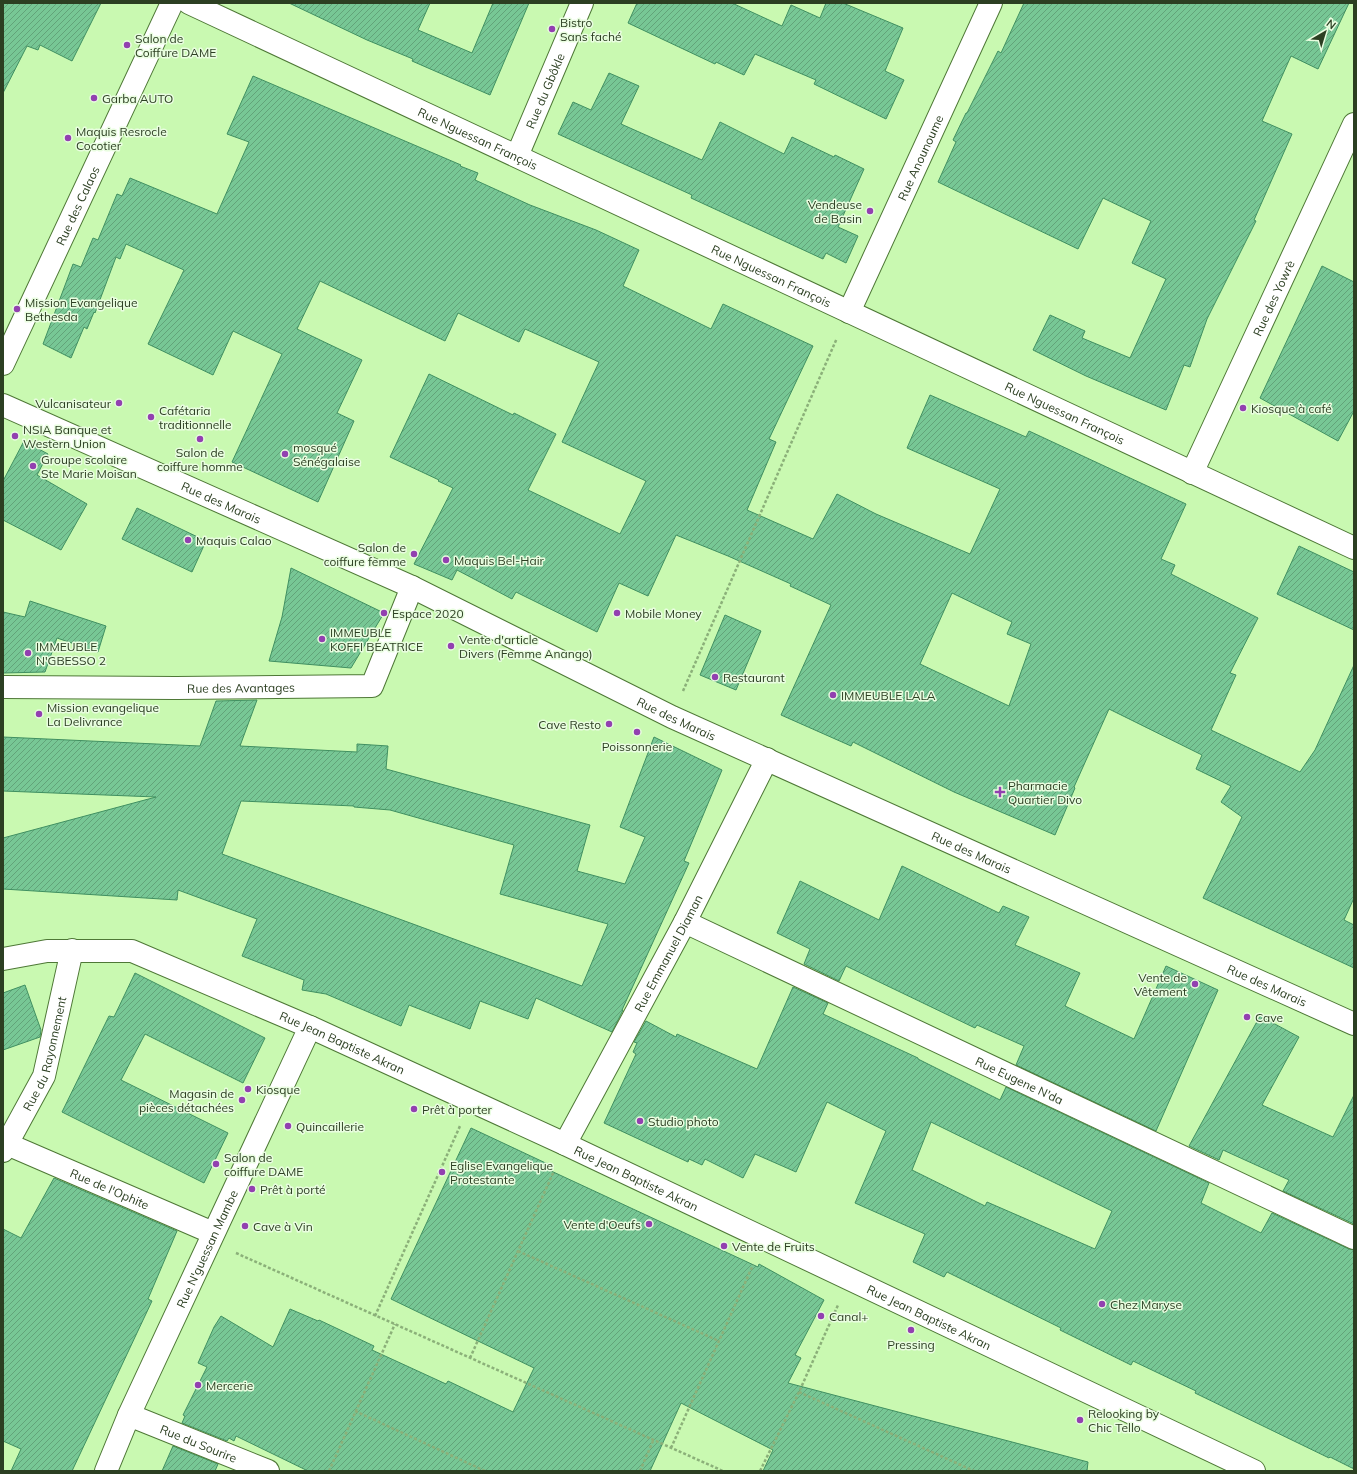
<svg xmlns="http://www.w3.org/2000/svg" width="1357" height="1474" viewBox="0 0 1357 1474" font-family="Mulish,sans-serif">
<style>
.building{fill:url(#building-hatch);stroke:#409061;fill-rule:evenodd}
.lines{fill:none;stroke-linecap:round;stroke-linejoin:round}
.street-casing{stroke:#4e7836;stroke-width:24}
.secondary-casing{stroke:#4e7836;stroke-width:24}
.path{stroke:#8bb079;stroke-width:2.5;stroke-dasharray:3 2;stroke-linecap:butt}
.street{stroke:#fff;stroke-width:22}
.secondary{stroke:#fff;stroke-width:22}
.poi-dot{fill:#9240b0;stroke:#e9fde0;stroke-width:1.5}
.labels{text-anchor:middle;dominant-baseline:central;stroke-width:3;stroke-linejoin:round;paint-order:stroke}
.poi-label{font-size:12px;fill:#2c3f22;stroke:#e9fde0;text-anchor:start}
.street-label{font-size:12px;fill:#2c3f22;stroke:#e9fde0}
</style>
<defs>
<pattern id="building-hatch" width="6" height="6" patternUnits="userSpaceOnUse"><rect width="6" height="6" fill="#77c795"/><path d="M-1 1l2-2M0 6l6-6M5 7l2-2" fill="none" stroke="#62a379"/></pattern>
</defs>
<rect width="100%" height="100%" fill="#c9f9b1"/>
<path class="building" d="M 3,3 L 101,3 L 72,61 L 40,45 L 38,50 L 27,46 L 3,93 Z
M 289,3 L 430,3 L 418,30 L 472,53 L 493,3 L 529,3 L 490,95 L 412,61 L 413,59 L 367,40 Z
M 637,3 L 732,3 L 782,26 L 791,5 L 820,18 L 826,3 L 843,3 L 903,28 L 885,71 L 904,80 L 886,119 L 814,84 L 816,80 L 755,54 L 744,75 L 716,62 L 715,64 L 628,23 Z
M 1024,3 L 1349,3 L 1318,69 L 1291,56 L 1262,121 L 1292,134 L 1254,220 L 1256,221 L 1207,319 L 1190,367 L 1184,365 L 1166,410 L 1086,376 L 1033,350 L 1050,315 L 1085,331 L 1082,338 L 1130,358 L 1166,279 L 1132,263 L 1151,221 L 1103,198 L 1078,249 L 938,182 L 956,142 L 953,140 L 966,113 L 967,113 L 998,51 L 1001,53 Z
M 609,73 L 639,86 L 621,124 L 702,160 L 720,122 L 784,154 L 792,137 L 834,157 L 835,155 L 864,169 L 838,227 L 858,236 L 846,263 L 826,253 L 823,259 L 691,198 L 692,195 L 558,134 L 573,102 L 591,110 Z
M 253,76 L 461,165 L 460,166 L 478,173 L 475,180 L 530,205 L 596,230 L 639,250 L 623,286 L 711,329 L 723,304 L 813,346 L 769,439 L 776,442 L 747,510 L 813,539 L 837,494 L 876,514 L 970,554 L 1000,489 L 907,448 L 930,395 L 1026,437 L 1029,431 L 1186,504 L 1161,559 L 1175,565 L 1171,574 L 1258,618 L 1230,673 L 1236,675 L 1211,730 L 1300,772 L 1315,750 L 1354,665 L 1354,898 L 1344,920 L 1354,925 L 1354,968 L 1203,898 L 1242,817 L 1221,802 L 1231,786 L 1196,769 L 1202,755 L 1109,709 L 1074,787 L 1075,788 L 1055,835 L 954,792 L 853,742 L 851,746 L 781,715 L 831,605 L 790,586 L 791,584 L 728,556 L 676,535 L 648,596 L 619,583 L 597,632 L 516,592 L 512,599 L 457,570 L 452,580 L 414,564 L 453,488 L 438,481 L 439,480 L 390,457 L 429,374 L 513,415 L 514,413 L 556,434 L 528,490 L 620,534 L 646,481 L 562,442 L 599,362 L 525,329 L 519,342 L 458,313 L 445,341 L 320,281 L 297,329 L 362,360 L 337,413 L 354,421 L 318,502 L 232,462 L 282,354 L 233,331 L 213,375 L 148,344 L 184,270 L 126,244 L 120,259 L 116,257 L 95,313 L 94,312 L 87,329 L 84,327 L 71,358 L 43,344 L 73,264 L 81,267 L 93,238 L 98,240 L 117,194 L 122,196 L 130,178 L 217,214 L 249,142 L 227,134 ZM 952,593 L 1012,622 L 1007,634 L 1031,644 L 1009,706 L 920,664 Z
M 1322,266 L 1354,282 L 1354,411 L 1338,441 L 1260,398 Z
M 24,441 L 48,454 L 37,475 L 87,504 L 61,550 L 3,520 L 3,481 Z
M 137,508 L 206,541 L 192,572 L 122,539 Z
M 1299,546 L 1354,572 L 1354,630 L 1277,594 Z
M 291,568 L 384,613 L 351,668 L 269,661 L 282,617 Z
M 30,601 L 106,626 L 98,652 L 57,638 L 45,672 L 3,673 L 3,612 L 25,617 Z
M 725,615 L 761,631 L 736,690 L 700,675 Z
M 257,700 L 240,746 L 357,752 L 357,744 L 388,746 L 386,769 L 590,825 L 577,871 L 625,884 L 645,837 L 620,827 L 654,737 L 722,770 L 684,861 L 689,863 L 622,1010 L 623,1010 L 612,1032 L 536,998 L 528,1019 L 480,1001 L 470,1029 L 409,1005 L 401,1026 L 326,994 L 302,990 L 304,980 L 242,956 L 257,919 L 178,890 L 177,900 L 3,889 L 3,838 L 156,797 L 3,791 L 3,737 L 200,746 L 216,701 ZM 241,801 L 354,806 L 354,807 L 390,810 L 514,845 L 500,894 L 608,924 L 582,986 L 222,854 Z
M 902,866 L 999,913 L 1003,906 L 1029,917 L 1015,945 L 1080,973 L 1065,1006 L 1134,1039 L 1166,966 L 1218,990 L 1156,1131 L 1016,1065 L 1024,1046 L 977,1025 L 975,1028 L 846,966 L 839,981 L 804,964 L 810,949 L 777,933 L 800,881 L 879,920 Z
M 135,973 L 265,1038 L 243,1083 L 145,1034 L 121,1080 L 228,1133 L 204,1183 L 62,1112 L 109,1016 L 114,1017 Z
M 25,985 L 41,1030 L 40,1037 L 3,1050 L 3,993 Z
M 793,987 L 828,1003 L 823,1014 L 918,1058 L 918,1059 L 1000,1100 L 1006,1087 L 1209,1183 L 1201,1203 L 1261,1233 L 1272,1213 L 1349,1249 L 1354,1250 L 1354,1469 L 1330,1457 L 1329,1458 L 1195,1393 L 1196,1391 L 1133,1361 L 1131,1365 L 1060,1330 L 1061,1328 L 947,1272 L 944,1277 L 913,1262 L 925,1234 L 855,1203 L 886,1131 L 827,1102 L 796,1172 L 755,1154 L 743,1178 L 705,1159 L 702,1165 L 689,1159 L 688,1162 L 604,1123 L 636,1054 L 633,1052 L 637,1043 L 634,1042 L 646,1021 L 676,1037 L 677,1034 L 757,1069 ZM 931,1122 L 1112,1211 L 1095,1249 L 987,1202 L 985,1206 L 912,1170 Z
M 1260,1016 L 1299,1037 L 1262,1105 L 1333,1137 L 1354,1095 L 1354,1224 L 1283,1191 L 1289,1180 L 1223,1150 L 1219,1160 L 1189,1146 Z
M 471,1128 L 552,1166 L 549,1170 L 758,1267 L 759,1264 L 824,1300 L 795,1355 L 801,1358 L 788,1383 L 1088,1462 L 1087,1471 L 763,1471 L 773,1450 L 681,1403 L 650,1471 L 308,1471 L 236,1436 L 234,1441 L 229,1438 L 227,1441 L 182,1423 L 185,1416 L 183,1415 L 207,1367 L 198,1363 L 214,1327 L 221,1316 L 273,1347 L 290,1309 L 318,1321 L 319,1320 L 374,1346 L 372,1350 L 446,1384 L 448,1381 L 513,1412 L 534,1368 L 391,1299 Z
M 54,1178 L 177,1231 L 148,1299 L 152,1301 L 72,1471 L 11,1471 L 21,1449 L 3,1441 L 3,1229 L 21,1238 Z
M 173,1446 L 218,1464 L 215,1471 L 162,1471 Z"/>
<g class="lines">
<defs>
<g id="street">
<path id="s1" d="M 189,3 L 1354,548"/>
<path id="s2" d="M 517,156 L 582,3"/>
<path id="s3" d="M 849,312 L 991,3"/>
<path id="s4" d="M 3,364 L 172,3"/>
<path id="s5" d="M 1192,473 L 1354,124"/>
<path id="s6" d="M 3,687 L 176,688 L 372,686 L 412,587"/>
<path id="s7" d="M 685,922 L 1354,1238"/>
<path id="s8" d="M 3,959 L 47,951 L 132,951 L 310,1027 L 565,1144 L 1254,1471"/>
<path id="s9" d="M 7,1144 L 213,1233"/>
<path id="s10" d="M 565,1144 L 685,922 L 767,759"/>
<path id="s11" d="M 3,1151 L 44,1076 L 72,950"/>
<path id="s12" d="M 129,1415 L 268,1471"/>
<path id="s13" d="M 106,1471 L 129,1415 L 310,1027"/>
</g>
<g id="secondary">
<path id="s14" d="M 3,405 L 412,587 L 672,717 L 1354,1024"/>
</g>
</defs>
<use href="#street" class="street-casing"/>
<use href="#secondary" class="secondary-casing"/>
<path class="path" d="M 683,691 L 837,338
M 518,1251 L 719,1341
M 236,1253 L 723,1471
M 375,1316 L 460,1126
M 470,1358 L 554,1171
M 799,1392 L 974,1471
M 355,1411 L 485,1471
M 671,1448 L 753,1265
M 329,1471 L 395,1324
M 640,1471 L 653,1441
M 760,1471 L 799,1392 L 838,1305"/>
<use href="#street" class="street"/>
<use href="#secondary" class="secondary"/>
</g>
<g class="poi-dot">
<circle cx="552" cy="29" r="4"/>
<circle cx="127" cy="45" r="4"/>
<circle cx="94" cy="98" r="4"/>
<circle cx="68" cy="138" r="4"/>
<circle cx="870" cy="211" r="4"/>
<circle cx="17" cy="309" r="4"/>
<circle cx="119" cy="403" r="4"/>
<circle cx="1243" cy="408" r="4"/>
<circle cx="151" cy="417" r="4"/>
<circle cx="15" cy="436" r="4"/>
<circle cx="200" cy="439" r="4"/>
<circle cx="285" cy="454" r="4"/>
<circle cx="33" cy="466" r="4"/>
<circle cx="188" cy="540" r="4"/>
<circle cx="414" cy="554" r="4"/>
<circle cx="446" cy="560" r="4"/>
<circle cx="384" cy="613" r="4"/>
<circle cx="617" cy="613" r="4"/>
<circle cx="322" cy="639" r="4"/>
<circle cx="451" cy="646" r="4"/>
<circle cx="28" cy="653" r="4"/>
<circle cx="715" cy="677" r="4"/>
<circle cx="833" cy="695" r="4"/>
<circle cx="39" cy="714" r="4"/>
<circle cx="609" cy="724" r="4"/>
<circle cx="637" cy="732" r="4"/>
<path d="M998 786h4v4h4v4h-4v4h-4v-4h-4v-4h4z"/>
<circle cx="1195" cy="984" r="4"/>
<circle cx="1247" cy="1017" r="4"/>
<circle cx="248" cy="1089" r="4"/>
<circle cx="242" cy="1100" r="4"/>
<circle cx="414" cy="1109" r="4"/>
<circle cx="640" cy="1121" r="4"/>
<circle cx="288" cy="1126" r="4"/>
<circle cx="216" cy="1164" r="4"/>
<circle cx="442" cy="1172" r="4"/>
<circle cx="252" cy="1189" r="4"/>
<circle cx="649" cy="1224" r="4"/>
<circle cx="245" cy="1226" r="4"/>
<circle cx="724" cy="1246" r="4"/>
<circle cx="1102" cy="1304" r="4"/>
<circle cx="821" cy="1316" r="4"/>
<circle cx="911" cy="1330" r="4"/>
<circle cx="198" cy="1385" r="4"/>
<circle cx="1080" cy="1420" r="4"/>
</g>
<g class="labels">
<g class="poi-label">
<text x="560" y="22">Bistro<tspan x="560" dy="14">Sans faché</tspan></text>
<text x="135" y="38">Salon de<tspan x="135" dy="14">Coiffure DAME</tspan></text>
<text x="102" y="98">Garba AUTO</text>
<text x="76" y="131">Maquis Resrocle<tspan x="76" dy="14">Cocotier</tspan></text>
<text x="862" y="204" text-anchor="end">Vendeuse<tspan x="862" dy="14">de Basin</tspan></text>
<text x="25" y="302">Mission Evangelique<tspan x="25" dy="14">Bethesda</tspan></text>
<text x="111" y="403" text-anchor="end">Vulcanisateur</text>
<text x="1251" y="408">Kiosque à café</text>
<text x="159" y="410">Cafétaria<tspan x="159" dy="14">traditionnelle</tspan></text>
<text x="23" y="429">NSIA Banque et<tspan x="23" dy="14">Western Union</tspan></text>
<text x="293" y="447">mosqué<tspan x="293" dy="14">Sénégalaise</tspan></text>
<text x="200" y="452" text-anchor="middle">Salon de<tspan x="200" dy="14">coiffure homme</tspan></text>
<text x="41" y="459">Groupe scolaire<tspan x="41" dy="14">Ste Marie Moisan</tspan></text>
<text x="196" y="540">Maquis Calao</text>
<text x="406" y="547" text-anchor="end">Salon de<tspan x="406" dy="14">coiffure femme</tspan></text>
<text x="454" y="560">Maquis Bel-Hair</text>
<text x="392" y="613">Espace 2020</text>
<text x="625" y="613">Mobile Money</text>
<text x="330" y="632">IMMEUBLE<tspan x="330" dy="14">KOFFI BEATRICE</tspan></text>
<text x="459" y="639">Vente d'article<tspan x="459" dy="14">Divers (Femme Anango)</tspan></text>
<text x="36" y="646">IMMEUBLE<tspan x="36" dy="14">N'GBESSO 2</tspan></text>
<text x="723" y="677">Restaurant</text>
<text x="841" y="695">IMMEUBLE LALA</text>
<text x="47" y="707">Mission evangelique<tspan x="47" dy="14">La Delivrance</tspan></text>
<text x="601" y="724" text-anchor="end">Cave Resto</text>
<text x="637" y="746" text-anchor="middle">Poissonnerie</text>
<text x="1008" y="785">Pharmacie<tspan x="1008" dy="14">Quartier Divo</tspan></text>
<text x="1187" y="977" text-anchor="end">Vente de<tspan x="1187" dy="14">Vêtement</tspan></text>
<text x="1255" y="1017">Cave</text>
<text x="256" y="1089">Kiosque</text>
<text x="234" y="1093" text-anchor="end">Magasin de<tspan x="234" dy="14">pièces détachées</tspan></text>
<text x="422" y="1109">Prêt à porter</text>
<text x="648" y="1121">Studio photo</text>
<text x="296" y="1126">Quincaillerie</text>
<text x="224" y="1157">Salon de<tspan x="224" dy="14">coiffure DAME</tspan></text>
<text x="450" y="1165">Eglise Evangelique<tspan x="450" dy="14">Protestante</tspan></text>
<text x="260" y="1189">Prêt à porté</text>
<text x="641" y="1224" text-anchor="end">Vente d'Oeufs</text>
<text x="253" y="1226">Cave à Vin</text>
<text x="732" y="1246">Vente de Fruits</text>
<text x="1110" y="1304">Chez Maryse</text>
<text x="829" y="1316">Canal+</text>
<text x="911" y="1344" text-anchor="middle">Pressing</text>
<text x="206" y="1385">Mercerie</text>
<text x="1088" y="1413">Relooking by<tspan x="1088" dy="14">Chic Tello</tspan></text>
</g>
<g class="street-label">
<text stroke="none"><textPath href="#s2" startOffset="71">Rue du Gbôkle</textPath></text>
<text stroke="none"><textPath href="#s1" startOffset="319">Rue Nguessan François</textPath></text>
<text stroke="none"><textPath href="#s3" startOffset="170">Rue Anounoume</textPath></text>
<text stroke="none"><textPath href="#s4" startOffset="175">Rue des Calaos</textPath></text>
<text stroke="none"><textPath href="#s1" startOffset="643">Rue Nguessan François</textPath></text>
<text stroke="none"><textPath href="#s5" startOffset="193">Rue des Yowrè</textPath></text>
<text stroke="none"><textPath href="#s1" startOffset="967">Rue Nguessan François</textPath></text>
<text stroke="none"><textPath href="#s14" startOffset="239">Rue des Marais</textPath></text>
<text stroke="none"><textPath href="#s6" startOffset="238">Rue des Avantages</textPath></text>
<text stroke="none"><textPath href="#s14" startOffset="743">Rue des Marais</textPath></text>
<text stroke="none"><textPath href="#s14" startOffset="1067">Rue des Marais</textPath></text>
<text stroke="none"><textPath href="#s10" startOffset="217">Rue Emmanuel Diaman</textPath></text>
<text stroke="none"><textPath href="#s14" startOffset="1391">Rue des Marais</textPath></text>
<text stroke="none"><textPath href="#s8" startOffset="359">Rue Jean Baptiste Akran</textPath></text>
<text stroke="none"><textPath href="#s11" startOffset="107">Rue du Rayonnement</textPath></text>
<text stroke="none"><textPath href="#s7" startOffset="370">Rue Eugene N'da</textPath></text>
<text stroke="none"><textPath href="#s8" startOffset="683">Rue Jean Baptiste Akran</textPath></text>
<text stroke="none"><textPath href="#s9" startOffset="112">Rue de l'Ophite</textPath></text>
<text stroke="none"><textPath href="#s13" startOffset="244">Rue N'guessan Mambe</textPath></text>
<text stroke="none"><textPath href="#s8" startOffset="1007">Rue Jean Baptiste Akran</textPath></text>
<text stroke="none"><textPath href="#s12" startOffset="75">Rue du Sourire</textPath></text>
</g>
</g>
<rect width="1357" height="1474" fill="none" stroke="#2c3f22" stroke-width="8"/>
<g transform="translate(1325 32) rotate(38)" stroke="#e9fde0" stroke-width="3" paint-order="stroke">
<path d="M0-3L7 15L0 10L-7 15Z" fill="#2c3f22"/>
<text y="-6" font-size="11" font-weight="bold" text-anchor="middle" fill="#2c3f22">N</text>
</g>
</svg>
